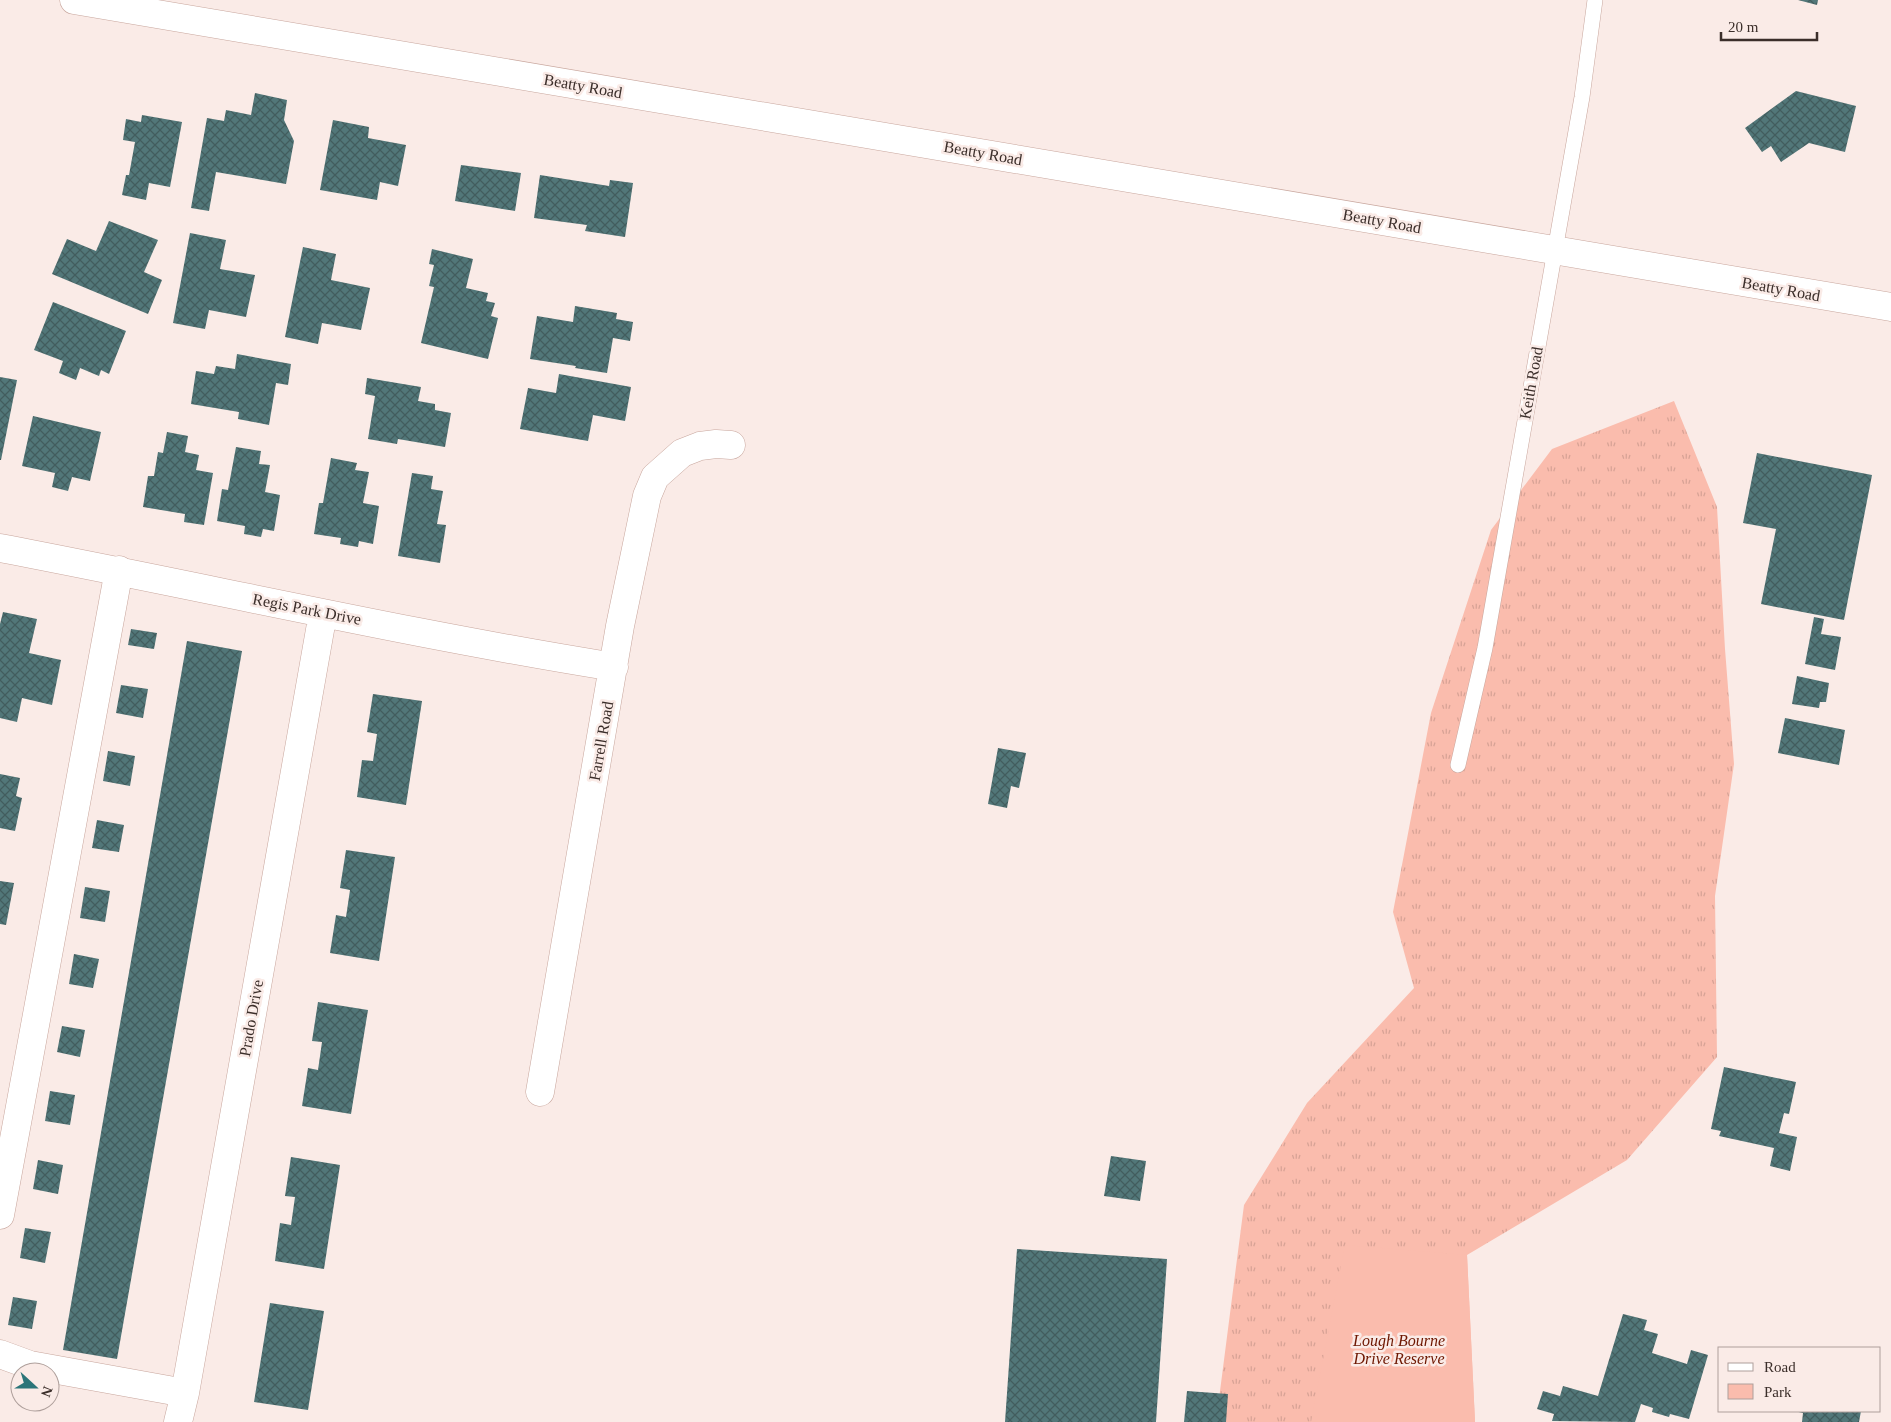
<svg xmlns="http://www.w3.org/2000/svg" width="1891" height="1422" viewBox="0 0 1891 1422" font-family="Georgia,serif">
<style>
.grass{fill:url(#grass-tufts)}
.green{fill:#fabcad}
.building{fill:url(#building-cross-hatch)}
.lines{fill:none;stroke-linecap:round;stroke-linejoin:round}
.service-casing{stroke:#c8a69d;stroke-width:16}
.minor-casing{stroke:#c8a69d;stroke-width:29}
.service{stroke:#fff;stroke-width:15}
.minor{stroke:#fff;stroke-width:28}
.labels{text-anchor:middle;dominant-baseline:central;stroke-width:5;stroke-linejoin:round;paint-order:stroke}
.street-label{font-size:16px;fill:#3b2e2a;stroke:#faebe7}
.park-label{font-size:16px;font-style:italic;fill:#6e1701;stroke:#faebe7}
</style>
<defs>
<pattern id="grass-tufts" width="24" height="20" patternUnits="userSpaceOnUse" patternTransform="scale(1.25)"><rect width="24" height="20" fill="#fabcad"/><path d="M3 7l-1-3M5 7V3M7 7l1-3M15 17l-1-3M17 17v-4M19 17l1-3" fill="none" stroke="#d7a295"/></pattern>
<pattern id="building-cross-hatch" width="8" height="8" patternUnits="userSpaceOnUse" patternTransform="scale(1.25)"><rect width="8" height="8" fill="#527779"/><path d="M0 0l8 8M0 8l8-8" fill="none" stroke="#425d5e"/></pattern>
</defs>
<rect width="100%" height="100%" fill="#faebe7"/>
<path class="grass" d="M 1674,401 L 1717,507 L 1725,649 L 1734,764 L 1715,896 L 1717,1057 L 1627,1160 L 1467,1255 L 1475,1422 L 1216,1422 L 1244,1205 L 1307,1103 L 1414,988 L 1393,912 L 1431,713 L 1491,530 L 1552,449 Z"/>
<path class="green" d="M 1345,1245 L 1467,1255 L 1475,1422 L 1311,1422 Z"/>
<path class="building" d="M 1798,0 L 1818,0 L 1817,5 Z
M 1796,91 L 1856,106 L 1845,152 L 1809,143 L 1781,162 L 1771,146 L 1762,152 L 1745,128 Z
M 255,93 L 287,100 L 284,120 L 294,141 L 286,184 L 216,172 L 209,211 L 191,208 L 207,118 L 224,121 L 226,110 L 251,115 Z
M 142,115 L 182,122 L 170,187 L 149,183 L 146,200 L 122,195 L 126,175 L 129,175 L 135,142 L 123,140 L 126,119 L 141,122 Z
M 333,120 L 369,127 L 368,138 L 406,145 L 398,186 L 380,182 L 377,200 L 320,190 Z
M 461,165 L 521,173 L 515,211 L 455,201 Z
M 540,175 L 609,186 L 610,180 L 633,183 L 625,237 L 585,231 L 587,225 L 534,218 Z
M 109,221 L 158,240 L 144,272 L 162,280 L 148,314 L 52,274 L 67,239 L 96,251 Z
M 190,233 L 226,240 L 220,269 L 255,275 L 246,317 L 209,310 L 205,329 L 173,323 Z
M 303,247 L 336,254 L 331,280 L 370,288 L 361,330 L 322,323 L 318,344 L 285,337 Z
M 432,249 L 473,259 L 466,288 L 488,293 L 486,301 L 495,303 L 491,316 L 498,318 L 488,359 L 421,343 L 434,287 L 429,286 L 434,265 L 429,264 Z
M 53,302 L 126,331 L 109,374 L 101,370 L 99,376 L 80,368 L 76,380 L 59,373 L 63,361 L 34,350 Z
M 575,306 L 617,313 L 616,319 L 633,322 L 630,341 L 613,338 L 607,373 L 575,368 L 576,366 L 530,359 L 537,316 L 573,322 Z
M 237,354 L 291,364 L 288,385 L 276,383 L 269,425 L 238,419 L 239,412 L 191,404 L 196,371 L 214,374 L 216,366 L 235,369 Z
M 559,374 L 631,387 L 625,421 L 593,415 L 588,441 L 520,429 L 528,388 L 556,393 Z
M 0,377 L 17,380 L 1,460 L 0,460 Z
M 367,378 L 421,387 L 418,401 L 435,404 L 435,410 L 451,413 L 445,447 L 398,439 L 397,444 L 368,439 L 375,396 L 365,394 Z
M 33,416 L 101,432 L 90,481 L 72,477 L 68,491 L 52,487 L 55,473 L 22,466 Z
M 167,432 L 188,436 L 185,452 L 199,455 L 196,470 L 213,473 L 204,525 L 184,522 L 185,514 L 143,507 L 148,476 L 154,476 L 158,452 L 163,453 Z
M 236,447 L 261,451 L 259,464 L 270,465 L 265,492 L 280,495 L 274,531 L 263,529 L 261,537 L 244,534 L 245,526 L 217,521 L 222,489 L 228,490 Z
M 1757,453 L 1872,475 L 1844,620 L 1761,604 L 1776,529 L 1743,523 Z
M 331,458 L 357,463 L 355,470 L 369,472 L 363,503 L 379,506 L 373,544 L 359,541 L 358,547 L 340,544 L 341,538 L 314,534 L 319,503 L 323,503 Z
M 412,473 L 433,476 L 431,489 L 443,491 L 437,524 L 446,525 L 440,563 L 398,556 Z
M 3,612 L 37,619 L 29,653 L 61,660 L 52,705 L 22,698 L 17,722 L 0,718 L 0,624 Z
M 1814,617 L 1824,619 L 1821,634 L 1841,637 L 1835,670 L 1805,664 Z
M 131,629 L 157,633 L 154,649 L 128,645 Z
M 187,641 L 242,651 L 117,1359 L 63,1350 Z
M 1797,676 L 1829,683 L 1826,702 L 1820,702 L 1819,708 L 1792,704 Z
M 121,685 L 148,689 L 143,718 L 116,713 Z
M 373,694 L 422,701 L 406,805 L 357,797 L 362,760 L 373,761 L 377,734 L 367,732 Z
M 1785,718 L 1845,730 L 1839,765 L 1778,753 Z
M 998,748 L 1026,753 L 1019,788 L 1011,786 L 1007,808 L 988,804 Z
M 108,751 L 135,756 L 130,786 L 103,781 Z
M 0,774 L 20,778 L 16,796 L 22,798 L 15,831 L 0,828 Z
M 97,820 L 124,825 L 119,852 L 92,848 Z
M 346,850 L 395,857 L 379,961 L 330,953 L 336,915 L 346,917 L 350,890 L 340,888 Z
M 0,881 L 14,883 L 6,925 L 0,924 Z
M 85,887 L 110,891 L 105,922 L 80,918 Z
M 74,954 L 99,959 L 93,988 L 69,984 Z
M 318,1002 L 368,1010 L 351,1114 L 302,1106 L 308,1068 L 318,1070 L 322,1042 L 312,1041 Z
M 62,1026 L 85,1030 L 80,1057 L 57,1052 Z
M 1724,1067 L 1796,1082 L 1789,1114 L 1784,1113 L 1779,1133 L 1797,1137 L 1790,1171 L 1770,1166 L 1774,1148 L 1719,1136 L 1721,1131 L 1711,1129 Z
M 50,1091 L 75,1095 L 70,1125 L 45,1121 Z
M 1111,1156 L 1146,1161 L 1140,1201 L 1104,1196 Z
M 291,1157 L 340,1165 L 324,1269 L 275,1261 L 280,1223 L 291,1225 L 295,1197 L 285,1196 Z
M 38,1160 L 63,1165 L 58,1194 L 33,1189 Z
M 25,1228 L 51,1232 L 45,1263 L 20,1258 Z
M 1017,1249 L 1167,1259 L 1156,1422 L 1005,1422 Z
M 13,1297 L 37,1301 L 32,1329 L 8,1325 Z
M 270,1303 L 324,1311 L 308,1410 L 254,1402 Z
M 1623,1314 L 1647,1320 L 1644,1330 L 1658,1334 L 1652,1353 L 1687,1364 L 1691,1350 L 1708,1355 L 1689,1419 L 1670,1414 L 1669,1417 L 1652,1412 L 1653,1408 L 1641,1404 L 1635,1422 L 1552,1421 L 1554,1414 L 1537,1409 L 1543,1391 L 1560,1396 L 1563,1386 L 1598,1396 Z
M 1187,1391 L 1228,1394 L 1226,1422 L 1184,1422 Z
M 1794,1411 L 1861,1411 L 1859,1422 L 1802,1422 L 1803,1413 Z"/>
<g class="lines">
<defs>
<path id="service" d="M 1458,765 L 1485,648 L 1582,97 L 1595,0"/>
<path id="minor" d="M 74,0 L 1891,307
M 0,548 C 205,587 408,634 614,667
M 540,1092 L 620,626 L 647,496 L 655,477 L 682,453 L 700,446 L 716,444 L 731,445
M 0,1215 L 119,570
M 0,1354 L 30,1365 L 185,1393
M 178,1422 L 185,1393 L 323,613"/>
</defs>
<use href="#service" class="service-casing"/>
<use href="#minor" class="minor-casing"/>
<use href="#service" class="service"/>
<use href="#minor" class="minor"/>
</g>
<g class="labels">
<g class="street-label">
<text transform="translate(583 86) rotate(10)">Beatty Road</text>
<text transform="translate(983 153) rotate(10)">Beatty Road</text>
<text transform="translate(1382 221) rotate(10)">Beatty Road</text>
<text transform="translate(1781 289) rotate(10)">Beatty Road</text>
<text transform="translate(1531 383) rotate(-80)">Keith Road</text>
<text transform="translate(307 609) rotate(11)">Regis Park Drive</text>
<text transform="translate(601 741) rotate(-80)">Farrell Road</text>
<text transform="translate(251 1018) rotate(-80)">Prado Drive</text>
</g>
<g class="park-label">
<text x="1399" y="1340">Lough Bourne<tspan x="1399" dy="18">Drive Reserve</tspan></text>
</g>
</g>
<rect x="1718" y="1347" width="162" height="65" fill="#faebe7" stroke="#ae9f9b"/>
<rect x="1728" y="1363" width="25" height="8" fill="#ffffff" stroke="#ae9f9b"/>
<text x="1764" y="1372" font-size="15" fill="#3b2e2a">Road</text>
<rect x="1728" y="1384" width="25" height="15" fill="#fabcad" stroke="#ae9f9b"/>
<text x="1764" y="1397" font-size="15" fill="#3b2e2a">Park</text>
<g transform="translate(35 1387) rotate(111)"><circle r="24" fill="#faebe7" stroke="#ae9f9b"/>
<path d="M0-4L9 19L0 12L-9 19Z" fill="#2b7579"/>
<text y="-8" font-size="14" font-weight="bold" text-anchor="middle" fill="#3b2e2a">N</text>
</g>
<path d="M1721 32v8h96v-8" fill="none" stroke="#3b2e2a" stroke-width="2.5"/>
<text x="1728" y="32" font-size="15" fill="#3b2e2a" stroke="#faebe7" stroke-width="4" paint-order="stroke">20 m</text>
</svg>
